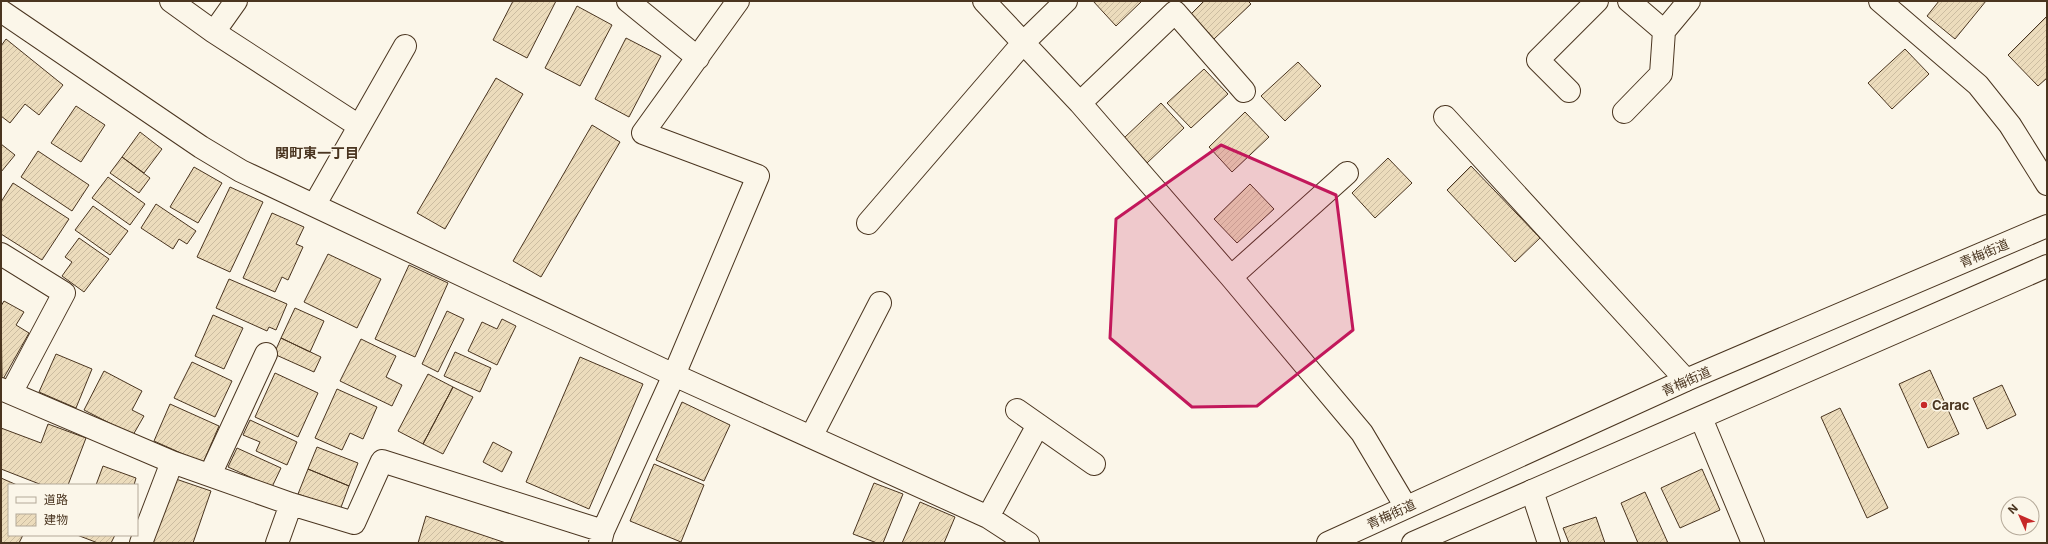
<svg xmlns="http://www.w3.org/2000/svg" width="2048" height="544" viewBox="0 0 2048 544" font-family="Inter,'Noto Sans JP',sans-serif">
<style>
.building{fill:url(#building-hatch);stroke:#4a3520}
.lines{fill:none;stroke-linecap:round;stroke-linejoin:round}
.minor-casing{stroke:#4a3520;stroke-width:24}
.major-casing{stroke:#4a3520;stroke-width:24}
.minor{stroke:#fbf6e9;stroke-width:22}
.major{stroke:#fbf6e9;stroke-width:22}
.marked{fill:#c2185b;fill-opacity:0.2;stroke:#c2185b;stroke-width:3;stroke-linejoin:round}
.poi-dot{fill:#c62828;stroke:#fbf6e9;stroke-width:1.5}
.labels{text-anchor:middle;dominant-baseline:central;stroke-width:3;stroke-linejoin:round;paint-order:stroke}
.street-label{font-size:13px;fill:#4a3520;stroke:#fbf6e9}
.poi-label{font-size:13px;font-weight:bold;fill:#4a3520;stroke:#fbf6e9;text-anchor:start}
.neighbourhood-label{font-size:14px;font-weight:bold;fill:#4a3520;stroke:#fbf6e9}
</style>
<defs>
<pattern id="building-hatch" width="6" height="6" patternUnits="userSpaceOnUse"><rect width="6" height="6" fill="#ecdcbc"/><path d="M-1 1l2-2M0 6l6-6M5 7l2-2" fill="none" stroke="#ccbda1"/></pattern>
</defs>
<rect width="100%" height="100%" fill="#fbf6e9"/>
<path class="building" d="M 513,1 L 556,1 L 527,58 L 493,40 Z
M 1093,1 L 1142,1 L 1116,26 Z
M 1204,1 L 1248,1 L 1251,4 L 1214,39 L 1191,14 Z
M 1939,1 L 1986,1 L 1955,39 L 1927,16 Z
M 577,6 L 612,25 L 580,86 L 545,68 Z
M 2047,16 L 2047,78 L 2038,86 L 2008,55 Z
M 626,38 L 661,56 L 629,117 L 595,99 Z
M 6,39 L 63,85 L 39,115 L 25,104 L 10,123 L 1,116 L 1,46 Z
M 1905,49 L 1929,74 L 1892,109 L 1868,83 Z
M 1298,62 L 1321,86 L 1285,121 L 1261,96 Z
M 1204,69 L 1228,94 L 1191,128 L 1167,103 Z
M 496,78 L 523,94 L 445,229 L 417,213 Z
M 1161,103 L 1184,128 L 1147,163 L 1124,138 Z
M 76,106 L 105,125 L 81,162 L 51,143 Z
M 1245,112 L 1269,137 L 1232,172 L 1209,147 Z
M 592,125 L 620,142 L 541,277 L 513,261 Z
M 140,132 L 162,149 L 144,173 L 122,157 Z
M 1,144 L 15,155 L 1,172 Z
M 38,151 L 89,185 L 72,211 L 21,177 Z
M 122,157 L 150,178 L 139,193 L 110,173 Z
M 1388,158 L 1412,183 L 1375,218 L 1352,193 Z
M 1471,166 L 1540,238 L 1515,262 L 1447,190 Z
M 194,167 L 222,183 L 198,223 L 170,207 Z
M 108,177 L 145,204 L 130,225 L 92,198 Z
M 13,183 L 69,219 L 42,260 L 1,234 L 1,202 Z
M 1250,184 L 1274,209 L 1237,243 L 1214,219 Z
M 230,187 L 263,202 L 230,272 L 197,257 Z
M 156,204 L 196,231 L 187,244 L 179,239 L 173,249 L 141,228 Z
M 93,206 L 128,231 L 110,255 L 75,230 Z
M 272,213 L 304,227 L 296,244 L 303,247 L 288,280 L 282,277 L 275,292 L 243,278 Z
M 79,238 L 109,259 L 84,292 L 62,276 L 72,262 L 65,257 Z
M 328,254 L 381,279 L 357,328 L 304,302 Z
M 409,265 L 448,283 L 415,357 L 375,339 Z
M 229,279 L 287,304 L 276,330 L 269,327 L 267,331 L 216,308 Z
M 4,301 L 24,312 L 16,325 L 29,333 L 2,381 L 1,306 Z
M 295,308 L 324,321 L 310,352 L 281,338 Z
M 447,311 L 464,319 L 438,372 L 422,364 Z
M 213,315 L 243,328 L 224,369 L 195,356 Z
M 502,319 L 516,326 L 497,365 L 468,351 L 482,322 L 497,329 Z
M 281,338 L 321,357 L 314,372 L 274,354 Z
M 361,339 L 396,356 L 386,377 L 402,385 L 392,406 L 340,381 Z
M 455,352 L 491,368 L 480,392 L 444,376 Z
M 56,354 L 92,369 L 76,408 L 39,392 Z
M 580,357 L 643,384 L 589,509 L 526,482 Z
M 192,362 L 232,381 L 215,417 L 174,398 Z
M 1930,370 L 1959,434 L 1928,448 L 1899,384 Z
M 104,371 L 142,391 L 132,410 L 144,416 L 133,435 L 84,410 Z
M 275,373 L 318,393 L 298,437 L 255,417 Z
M 428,374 L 453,387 L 423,444 L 398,431 Z
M 2002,385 L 2016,415 L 1987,429 L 1973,398 Z
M 453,387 L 473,397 L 443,454 L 423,444 Z
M 337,389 L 377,407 L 363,439 L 350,433 L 342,450 L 315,438 Z
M 682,402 L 730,425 L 704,481 L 656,460 Z
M 170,404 L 219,426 L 203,463 L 154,441 Z
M 1840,408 L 1888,508 L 1867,518 L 1821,417 Z
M 250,420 L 297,442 L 287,465 L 256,451 L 260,442 L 243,435 Z
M 48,424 L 86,438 L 68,485 L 42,485 L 1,469 L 1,428 L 41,443 Z
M 493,442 L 512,452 L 502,472 L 483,462 Z
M 317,447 L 358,463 L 349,486 L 308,469 Z
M 237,448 L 281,468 L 272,487 L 228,467 Z
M 654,464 L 704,485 L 681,542 L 630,521 Z
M 103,466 L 136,478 L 134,485 L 96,485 Z
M 308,469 L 349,486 L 340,510 L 298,494 Z
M 1702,469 L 1720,510 L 1680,528 L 1661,488 Z
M 170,477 L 211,491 L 193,543 L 147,543 Z
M 1,478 L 17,485 L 9,485 L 9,535 L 23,535 L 19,543 L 1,543 Z
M 874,483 L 903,494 L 883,543 L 877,543 L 853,534 Z
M 1645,492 L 1668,543 L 1638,543 L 1621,503 Z
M 920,502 L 955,517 L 944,543 L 902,543 Z
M 426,516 L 506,543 L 418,543 Z
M 1596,517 L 1605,543 L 1569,543 L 1563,528 Z
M 77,535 L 115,535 L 111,543 L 98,543 Z"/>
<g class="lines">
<defs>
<path id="minor" d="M 171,1 L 214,32 L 359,126
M 628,1 L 698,58
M 984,1 L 1080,103 L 1231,277 L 1362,433 L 1406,507
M 1629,1 L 1664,31 L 1689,1
M 1880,1 L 1978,85 L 2010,125 L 2047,184
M 1,11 L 201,147 L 241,171 L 674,375 L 988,517 L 1028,543
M 214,32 L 236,1
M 1569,91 L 1538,60 L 1597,1
M 1080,103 L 1175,12 L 1244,91
M 1624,112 L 1661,74 L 1664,31
M 1445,117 L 1686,380
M 315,204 L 405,46
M 868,223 L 1023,43 L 1066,1
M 1,254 L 64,293 L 11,393
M 1231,277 L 1347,173
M 1,389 L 172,462 L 291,504 L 354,523 L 382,461 L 603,531
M 1017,410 L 1094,464
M 1701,418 L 1753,543
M 811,437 L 880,303
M 210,475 L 266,354
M 1532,491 L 1549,543
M 988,517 L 1038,425
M 141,543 L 172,462
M 277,543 L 291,504
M 600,543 L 603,531 L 674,375 L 758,176 L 643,133 L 738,1"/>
<path id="major" d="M 1328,543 L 1686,380 L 2047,226
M 1413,543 L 2047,266"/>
</defs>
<use href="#minor" class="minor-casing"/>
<use href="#major" class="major-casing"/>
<use href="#minor" class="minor"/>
<use href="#major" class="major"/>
</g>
<path class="marked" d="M 1221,145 L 1336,195 L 1353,330 L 1257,406 L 1192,407 L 1110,338 L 1116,219 Z"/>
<circle class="poi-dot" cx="1924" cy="405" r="4"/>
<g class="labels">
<g class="street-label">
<text transform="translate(1984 253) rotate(-23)">青梅街道</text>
<text transform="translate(1686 381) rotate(-24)">青梅街道</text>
<text transform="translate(1391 514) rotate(-25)">青梅街道</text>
</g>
<g class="poi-label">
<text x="1932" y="405">Carac</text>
</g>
<g class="neighbourhood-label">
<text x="317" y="152">関町東一丁目</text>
</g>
</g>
<rect width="2048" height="544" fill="none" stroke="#4a3520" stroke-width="4"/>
<rect x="8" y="484" width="130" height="52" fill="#fbf6e9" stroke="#b4a999"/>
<rect x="16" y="497" width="20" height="6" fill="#fbf6e9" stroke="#b4a999"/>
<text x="44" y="504" font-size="12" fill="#4a3520">道路</text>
<rect x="16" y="514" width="20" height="12" fill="url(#building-hatch)" stroke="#b4a999"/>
<text x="44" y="524" font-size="12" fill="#4a3520">建物</text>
<g transform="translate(2020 516) rotate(315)"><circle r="19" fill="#fbf6e9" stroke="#b4a999"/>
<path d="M0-3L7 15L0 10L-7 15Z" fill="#c62828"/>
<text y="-6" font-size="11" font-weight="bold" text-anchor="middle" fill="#4a3520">N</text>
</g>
</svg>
